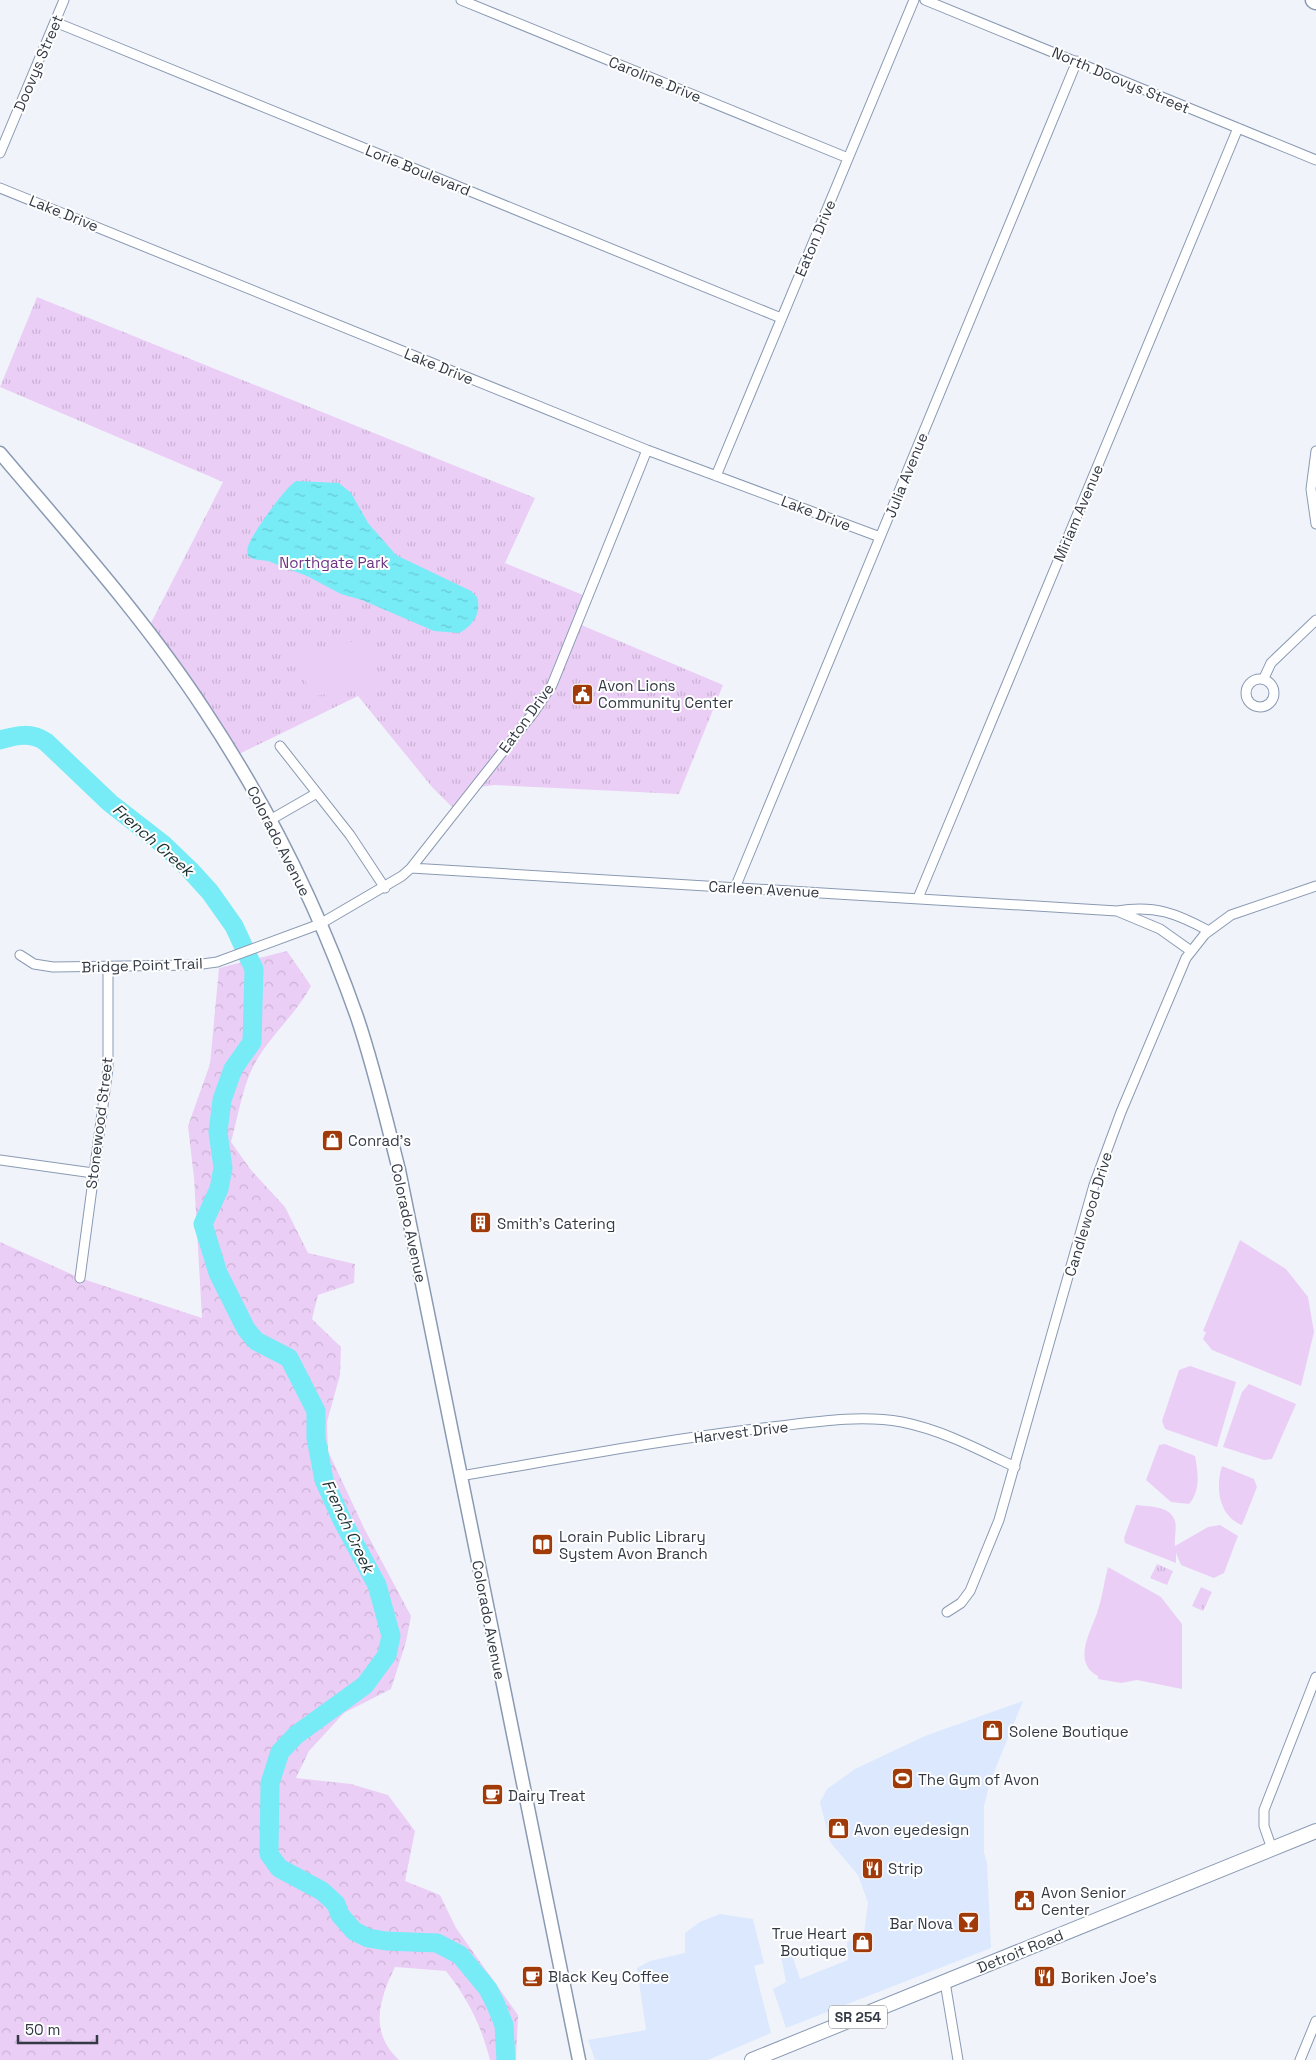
<svg xmlns="http://www.w3.org/2000/svg" width="1316" height="2060" viewBox="0 0 1316 2060" font-family="'Space Grotesk',sans-serif">
<style>
.built{fill:#dbe8fd}
.forest{fill:url(#forest-crowns)}
.park{fill:url(#park-tufts)}
.pitch{fill:#ebcef6}
.water{fill:url(#water-ripples)}
.lines{fill:none;stroke-linecap:round;stroke-linejoin:round}
.river{stroke:#77ebf6;stroke-width:19}
.minor-casing{stroke:#8a9ab3;stroke-width:11}
.secondary-casing{stroke:#8a9ab3;stroke-width:15}
.primary-casing{stroke:#8a9ab3;stroke-width:16}
.motorway-casing{stroke:#8a9ab3;stroke-width:19}
.minor{stroke:#fff;stroke-width:9}
.secondary{stroke:#fff;stroke-width:12}
.primary{stroke:#fff;stroke-width:14}
.motorway{stroke:#fff;stroke-width:16}
.labels{text-anchor:middle;dominant-baseline:central;stroke-width:4;stroke-linejoin:round;paint-order:stroke}
.shield{fill:#fff;stroke:#70757d;stroke-width:1}
.shield-label{font-size:14px;font-weight:bold;fill:#333a45}
.street-label{font-size:15px;fill:#333a45;stroke:#fff}
.park-label{font-size:15px;fill:#6d3382;stroke:#fff}
.poi-label{font-size:15px;fill:#333a45;stroke:#fff;text-anchor:start}
.water-label{font-size:16px;font-style:italic;fill:#1c3133;stroke:#fff}
</style>
<defs>
<pattern id="forest-crowns" width="20" height="18" patternUnits="userSpaceOnUse" patternTransform="scale(1.25)"><rect width="20" height="18" fill="#ebcef6"/><path d="M2 6a3 3 0 1 1 6 0M12 15a3 3 0 1 1 6 0" fill="none" stroke="#cab2d4"/></pattern>
<pattern id="park-tufts" width="24" height="20" patternUnits="userSpaceOnUse" patternTransform="scale(1.25)"><rect width="24" height="20" fill="#ebcef6"/><path d="M3 7l-1-3M5 7V3M7 7l1-3M15 17l-1-3M17 17v-4M19 17l1-3" fill="none" stroke="#cab2d4"/></pattern>
<pattern id="water-ripples" width="26" height="14" patternUnits="userSpaceOnUse" patternTransform="scale(1.25)"><rect width="26" height="14" fill="#77ebf6"/><path d="M2 4q2-2 4 0t4 0M15 11q2-2 4 0t4 0" fill="none" stroke="#67cad4"/></pattern>
</defs>
<rect width="100%" height="100%" fill="#f0f4fa"/>
<path class="built" d="M 1023,1701 L 990,1782 L 984,1806 L 984,1853 L 987,1862 L 991,1948 L 786,2028 L 773,1989 L 786,1982 L 781,1956 L 792,1955 L 800,1979 L 848,1960 L 847,1942 L 864,1933 L 868,1903 L 858,1875 L 830,1842 L 820,1802 L 827,1789 L 855,1769 L 925,1736 Z
M 720,1914 L 753,1919 L 764,1963 L 754,1966 L 771,2033 L 708,2060 L 595,2060 L 588,2040 L 646,2030 L 637,1968 L 650,1961 L 685,1953 L 685,1933 L 700,1922 Z"/>
<path class="forest" d="M 287,951 L 311,986 C 295,1016 268,1037 253,1067 C 243,1086 237,1121 231,1142 L 251,1170 L 285,1207 L 308,1253 L 355,1264 L 354,1283 L 318,1295 L 312,1319 L 341,1347 L 340,1375 L 327,1422 L 328,1451 L 364,1528 L 411,1616 L 406,1642 L 391,1689 L 344,1713 L 309,1751 L 296,1778 L 351,1784 L 388,1795 L 415,1831 L 405,1881 L 440,1895 L 456,1928 L 518,2015 L 516,2060 L 490,2060 C 481,2025 468,1999 446,1971 L 395,1967 C 379,2000 369,2032 399,2060 L 0,2060 L 0,1242 L 80,1278 L 202,1318 L 194,1178 L 188,1126 L 210,1064 L 219,968 Z"/>
<path class="park" d="M 37,297 L 535,498 L 505,563 L 583,595 L 572,621 L 723,685 L 679,794 L 494,785 L 467,789 L 452,807 L 432,787 L 358,696 L 239,754 L 203,696 L 151,623 L 223,482 L 0,387 Z
M 1157,1564 L 1173,1571 L 1167,1585 L 1150,1578 Z
M 1201,1587 L 1212,1592 L 1203,1611 L 1192,1606 Z"/>
<path class="pitch" d="M 367,639 L 380,684 L 310,697 L 298,652 Z
M 1240,1240 L 1286,1269 L 1308,1297 L 1314,1332 L 1301,1386 L 1212,1350 L 1203,1339 L 1206,1332 L 1203,1331 Z
M 1190,1366 L 1236,1382 L 1217,1447 L 1165,1429 L 1162,1421 L 1179,1370 Z
M 1249,1384 L 1296,1404 L 1272,1459 L 1264,1460 L 1223,1447 L 1242,1392 Z
M 1165,1444 L 1195,1456 C 1198,1472 1201,1490 1189,1504 L 1171,1502 L 1146,1480 L 1159,1445 Z
M 1222,1466 L 1254,1479 L 1257,1487 L 1242,1525 C 1219,1516 1215,1488 1222,1466 Z
M 1136,1505 C 1149,1507 1170,1505 1175,1521 C 1177,1528 1174,1538 1175,1546 L 1208,1527 L 1220,1525 L 1238,1536 L 1224,1573 L 1214,1578 L 1181,1565 L 1176,1553 L 1176,1563 L 1125,1543 L 1124,1538 Z
M 1108,1567 L 1161,1597 L 1182,1624 L 1182,1689 L 1137,1680 L 1121,1683 L 1098,1679 L 1098,1676 C 1072,1663 1090,1633 1097,1613 C 1102,1599 1104,1582 1108,1567 Z"/>
<path class="water" d="M 297,481 L 339,483 L 351,493 L 368,523 L 396,555 L 471,591 L 477,597 C 482,612 473,626 459,633 L 434,631 L 362,600 L 341,594 L 307,576 L 268,561 L 253,559 L 248,556 C 247,551 247,548 249,544 C 253,533 288,483 297,481 Z"/>
<g class="lines">
<path class="river" d="M 0,740 C 17,735 31,732 46,742 L 110,803 L 164,845 L 190,870 L 210,892 L 234,926 L 254,969 L 252,1042 L 233,1069 L 222,1100 L 218,1132 L 223,1168 L 219,1189 L 203,1224 L 218,1273 L 246,1329 L 256,1341 L 289,1358 L 316,1411 L 316,1438 L 324,1480 L 342,1520 L 377,1585 L 391,1636 L 387,1655 L 365,1685 L 296,1735 L 280,1752 L 270,1783 L 269,1854 L 279,1868 L 322,1891 L 336,1904 L 340,1915 L 354,1931 L 368,1938 L 386,1941 L 437,1943 L 460,1955 L 488,1989 L 496,2005 L 504,2025 L 506,2060"/>
<defs>
<path id="minor" d="M 461,0 L 848,158
M 925,0 L 1316,160
M 55,22 L 781,318
M 0,153 L 64,0
M 0,188 L 647,450 L 880,537
M 1316,451 L 1311,489 L 1316,524
M 716,476 L 914,0
M 1264,678 L 1271,663 L 1316,620
M1246 693a14 14 0 1 1 28 0a14 14 0 1 1-28 0Z
M 280,746 L 350,835 L 385,888
M 270,820 L 317,793
M 411,868 L 1117,911 C 1155,905 1176,913 1209,931
M 735,888 L 1077,61
M 918,898 L 1238,128
M 1117,911 L 1160,929 L 1191,951
M 20,955 L 34,964 L 53,967 L 195,965 L 217,962 L 320,924 L 402,876 L 411,868 L 534,712 L 552,685 L 647,450
M 0,1160 L 93,1173
M 80,1278 L 108,1068 L 108,968
M 460,1476 C 561,1459 662,1440 763,1428 C 809,1423 856,1414 902,1422 C 942,1430 978,1449 1015,1467
M 947,1612 L 961,1603 L 970,1591 L 999,1520 L 1094,1185 L 1121,1112 L 1186,958 L 1205,934 L 1231,915 L 1316,886
M 1272,1849 L 1264,1826 L 1264,1810 L 1316,1677
M 945,1982 L 958,2060
M 1300,2060 L 1316,2021"/>
<path id="secondary" d="M 0,453 C 71,537 145,619 205,711 C 268,806 319,909 357,1017 C 374,1067 386,1119 399,1170 L 579,2060"/>
<path id="primary" d="M 752,2060 L 1316,1831"/>
<path id="motorway" d="M 1314,0 L 1316,1"/>
</defs>
<use href="#minor" class="minor-casing"/>
<use href="#secondary" class="secondary-casing"/>
<use href="#primary" class="primary-casing"/>
<use href="#motorway" class="motorway-casing"/>
<use href="#minor" class="minor"/>
<use href="#secondary" class="secondary"/>
<use href="#primary" class="primary"/>
<use href="#motorway" class="motorway"/>
</g>
<defs>
<symbol id="civic-square" viewBox="-11 -11 22 22"><rect x="-9" y="-9" width="18" height="18" rx="4" fill="#a03b09" stroke="#fff"/><path d="M-.6-6.5H3V-4.5H.6V-3L4-1V1h2V6H-6V1h2V-1L-.6-3ZM-1.2 2.5V6h2.4V2.5Z" fill="#fff"/></symbol>
<symbol id="shop-square" viewBox="-11 -11 22 22"><rect x="-9" y="-9" width="18" height="18" rx="4" fill="#a03b09" stroke="#fff"/><path d="M-5-2.5h2.3a2.7 3.5 0 0 1 5.4 0H5L5.5 6h-11ZM-1.5-2.5h3a1.5 2.3 0 0 0-3 0Z" fill="#fff"/></symbol>
<symbol id="building-square" viewBox="-11 -11 22 22"><rect x="-9" y="-9" width="18" height="18" rx="4" fill="#a03b09" stroke="#fff"/><path d="M-4-6H4V6H1V3H-1V6H-4ZM-2.5-4.3h1.7v1.8h-1.7ZM.8-4.3h1.7v1.8H.8ZM-2.5-1h1.7V.8h-1.7ZM.8-1h1.7V.8H.8Z" fill="#fff"/></symbol>
<symbol id="library-square" viewBox="-11 -11 22 22"><rect x="-9" y="-9" width="18" height="18" rx="4" fill="#a03b09" stroke="#fff"/><path d="M-6-4Q-3-5.5-.7-3.5V5Q-3 3-6 4ZM6-4Q3-5.5 .7-3.5V5Q3 3 6 4Z" fill="#fff"/></symbol>
<symbol id="stadium-square" viewBox="-11 -11 22 22"><rect x="-9" y="-9" width="18" height="18" rx="4" fill="#a03b09" stroke="#fff"/><path d="M0-5a6.5 5 0 1 0 0 10a6.5 5 0 1 0 0-10ZM-3.5-1.8h7v3.6h-7Z" fill="#fff"/></symbol>
<symbol id="cafe-square" viewBox="-11 -11 22 22"><rect x="-9" y="-9" width="18" height="18" rx="4" fill="#a03b09" stroke="#fff"/><path d="M-5.5-4.5H6V0H3Q3 3.5 0 3.5H-2.5Q-5.5 3.5-5.5 0ZM3-3.2v2h1.7v-2ZM-6 4.5H4V6H-6Z" fill="#fff"/></symbol>
<symbol id="restaurant-square" viewBox="-11 -11 22 22"><rect x="-9" y="-9" width="18" height="18" rx="4" fill="#a03b09" stroke="#fff"/><path d="M-5-6h1v4h1v-4h1v4h1v-4h1v5L-1.5 .5V6h-2V.5L-5-1ZM5-6V6H3V1.5H1.5Q1.5-4 5-6Z" fill="#fff"/></symbol>
<symbol id="bar-square" viewBox="-11 -11 22 22"><rect x="-9" y="-9" width="18" height="18" rx="4" fill="#a03b09" stroke="#fff"/><path d="M-6-5H6L.8 .8V4.5H3.5V6h-7V4.5H-.8V.8Z" fill="#fff"/></symbol>
</defs>
<g fill-rule="evenodd">
<use href="#civic-square" x="570" y="682" width="25" height="25"/>
<use href="#shop-square" x="320" y="1128" width="25" height="25"/>
<use href="#building-square" x="468" y="1210" width="25" height="25"/>
<use href="#library-square" x="530" y="1532" width="25" height="25"/>
<use href="#shop-square" x="980" y="1718" width="25" height="25"/>
<use href="#stadium-square" x="890" y="1766" width="25" height="25"/>
<use href="#cafe-square" x="480" y="1782" width="25" height="25"/>
<use href="#shop-square" x="826" y="1816" width="25" height="25"/>
<use href="#restaurant-square" x="860" y="1856" width="25" height="25"/>
<use href="#civic-square" x="1012" y="1888" width="25" height="25"/>
<use href="#bar-square" x="956" y="1910" width="25" height="25"/>
<use href="#shop-square" x="850" y="1930" width="25" height="25"/>
<use href="#cafe-square" x="520" y="1964" width="25" height="25"/>
<use href="#restaurant-square" x="1032" y="1964" width="25" height="25"/>
</g>
<g class="labels">
<rect class="shield" x="829" y="2005.5" width="58" height="23" rx="4"/>
<g class="shield-label">
<text x="858" y="2017">SR 254</text>
</g>
<g class="street-label">
<text transform="translate(38 63) rotate(-67)">Doovys Street</text>
<text transform="translate(655 79) rotate(22)">Caroline Drive</text>
<text transform="translate(1121 80) rotate(23)">North Doovys Street</text>
<text transform="translate(418 170) rotate(22)">Lorie Boulevard</text>
<text transform="translate(64 213) rotate(22)">Lake Drive</text>
<text transform="translate(815 238) rotate(-67)">Eaton Drive</text>
<text transform="translate(439 366) rotate(22)">Lake Drive</text>
<text transform="translate(906 475) rotate(-68)">Julia Avenue</text>
<text transform="translate(816 513) rotate(21)">Lake Drive</text>
<text transform="translate(1078 513) rotate(-67)">Miriam Avenue</text>
<text transform="translate(526 718) rotate(-54)">Eaton Drive</text>
<text transform="translate(279 841) rotate(63)">Colorado Avenue</text>
<text transform="translate(764 889) rotate(3)">Carleen Avenue</text>
<text transform="translate(142 965) rotate(-2)">Bridge Point Trail</text>
<text transform="translate(99 1123) rotate(-83)">Stonewood Street</text>
<text transform="translate(1088 1214) rotate(-73)">Candlewood Drive</text>
<text transform="translate(409 1223) rotate(78)">Colorado Avenue</text>
<text transform="translate(741 1432) rotate(-7)">Harvest Drive</text>
<text transform="translate(489 1620) rotate(79)">Colorado Avenue</text>
<text transform="translate(1020 1951) rotate(-22)">Detroit Road</text>
</g>
<g class="park-label">
<text x="334" y="562">Northgate Park</text>
</g>
<g class="poi-label">
<text x="598" y="685">Avon Lions<tspan x="598" dy="17">Community Center</tspan></text>
<text x="348" y="1140">Conrad's</text>
<text x="497" y="1223">Smith's Catering</text>
<text x="559" y="1536">Lorain Public Library<tspan x="559" dy="17">System Avon Branch</tspan></text>
<text x="1009" y="1731">Solene Boutique</text>
<text x="918" y="1779">The Gym of Avon</text>
<text x="508" y="1795">Dairy Treat</text>
<text x="854" y="1829">Avon eyedesign</text>
<text x="888" y="1868">Strip</text>
<text x="1041" y="1892">Avon Senior<tspan x="1041" dy="17">Center</tspan></text>
<text x="953" y="1923" text-anchor="end">Bar Nova</text>
<text x="847" y="1933" text-anchor="end">True Heart<tspan x="847" dy="17">Boutique</tspan></text>
<text x="548" y="1976">Black Key Coffee</text>
<text x="1061" y="1977">Boriken Joe's</text>
</g>
<g class="water-label">
<text transform="translate(153 840) rotate(41)">French Creek</text>
<text transform="translate(348 1526) rotate(65)">French Creek</text>
</g>
</g>
<path d="M18 2035v8h79v-8" fill="none" stroke="#333a45" stroke-width="2.5"/>
<text x="25" y="2035" font-size="15" fill="#333a45" stroke="#ffffff" stroke-width="4" paint-order="stroke">50 m</text>
</svg>
